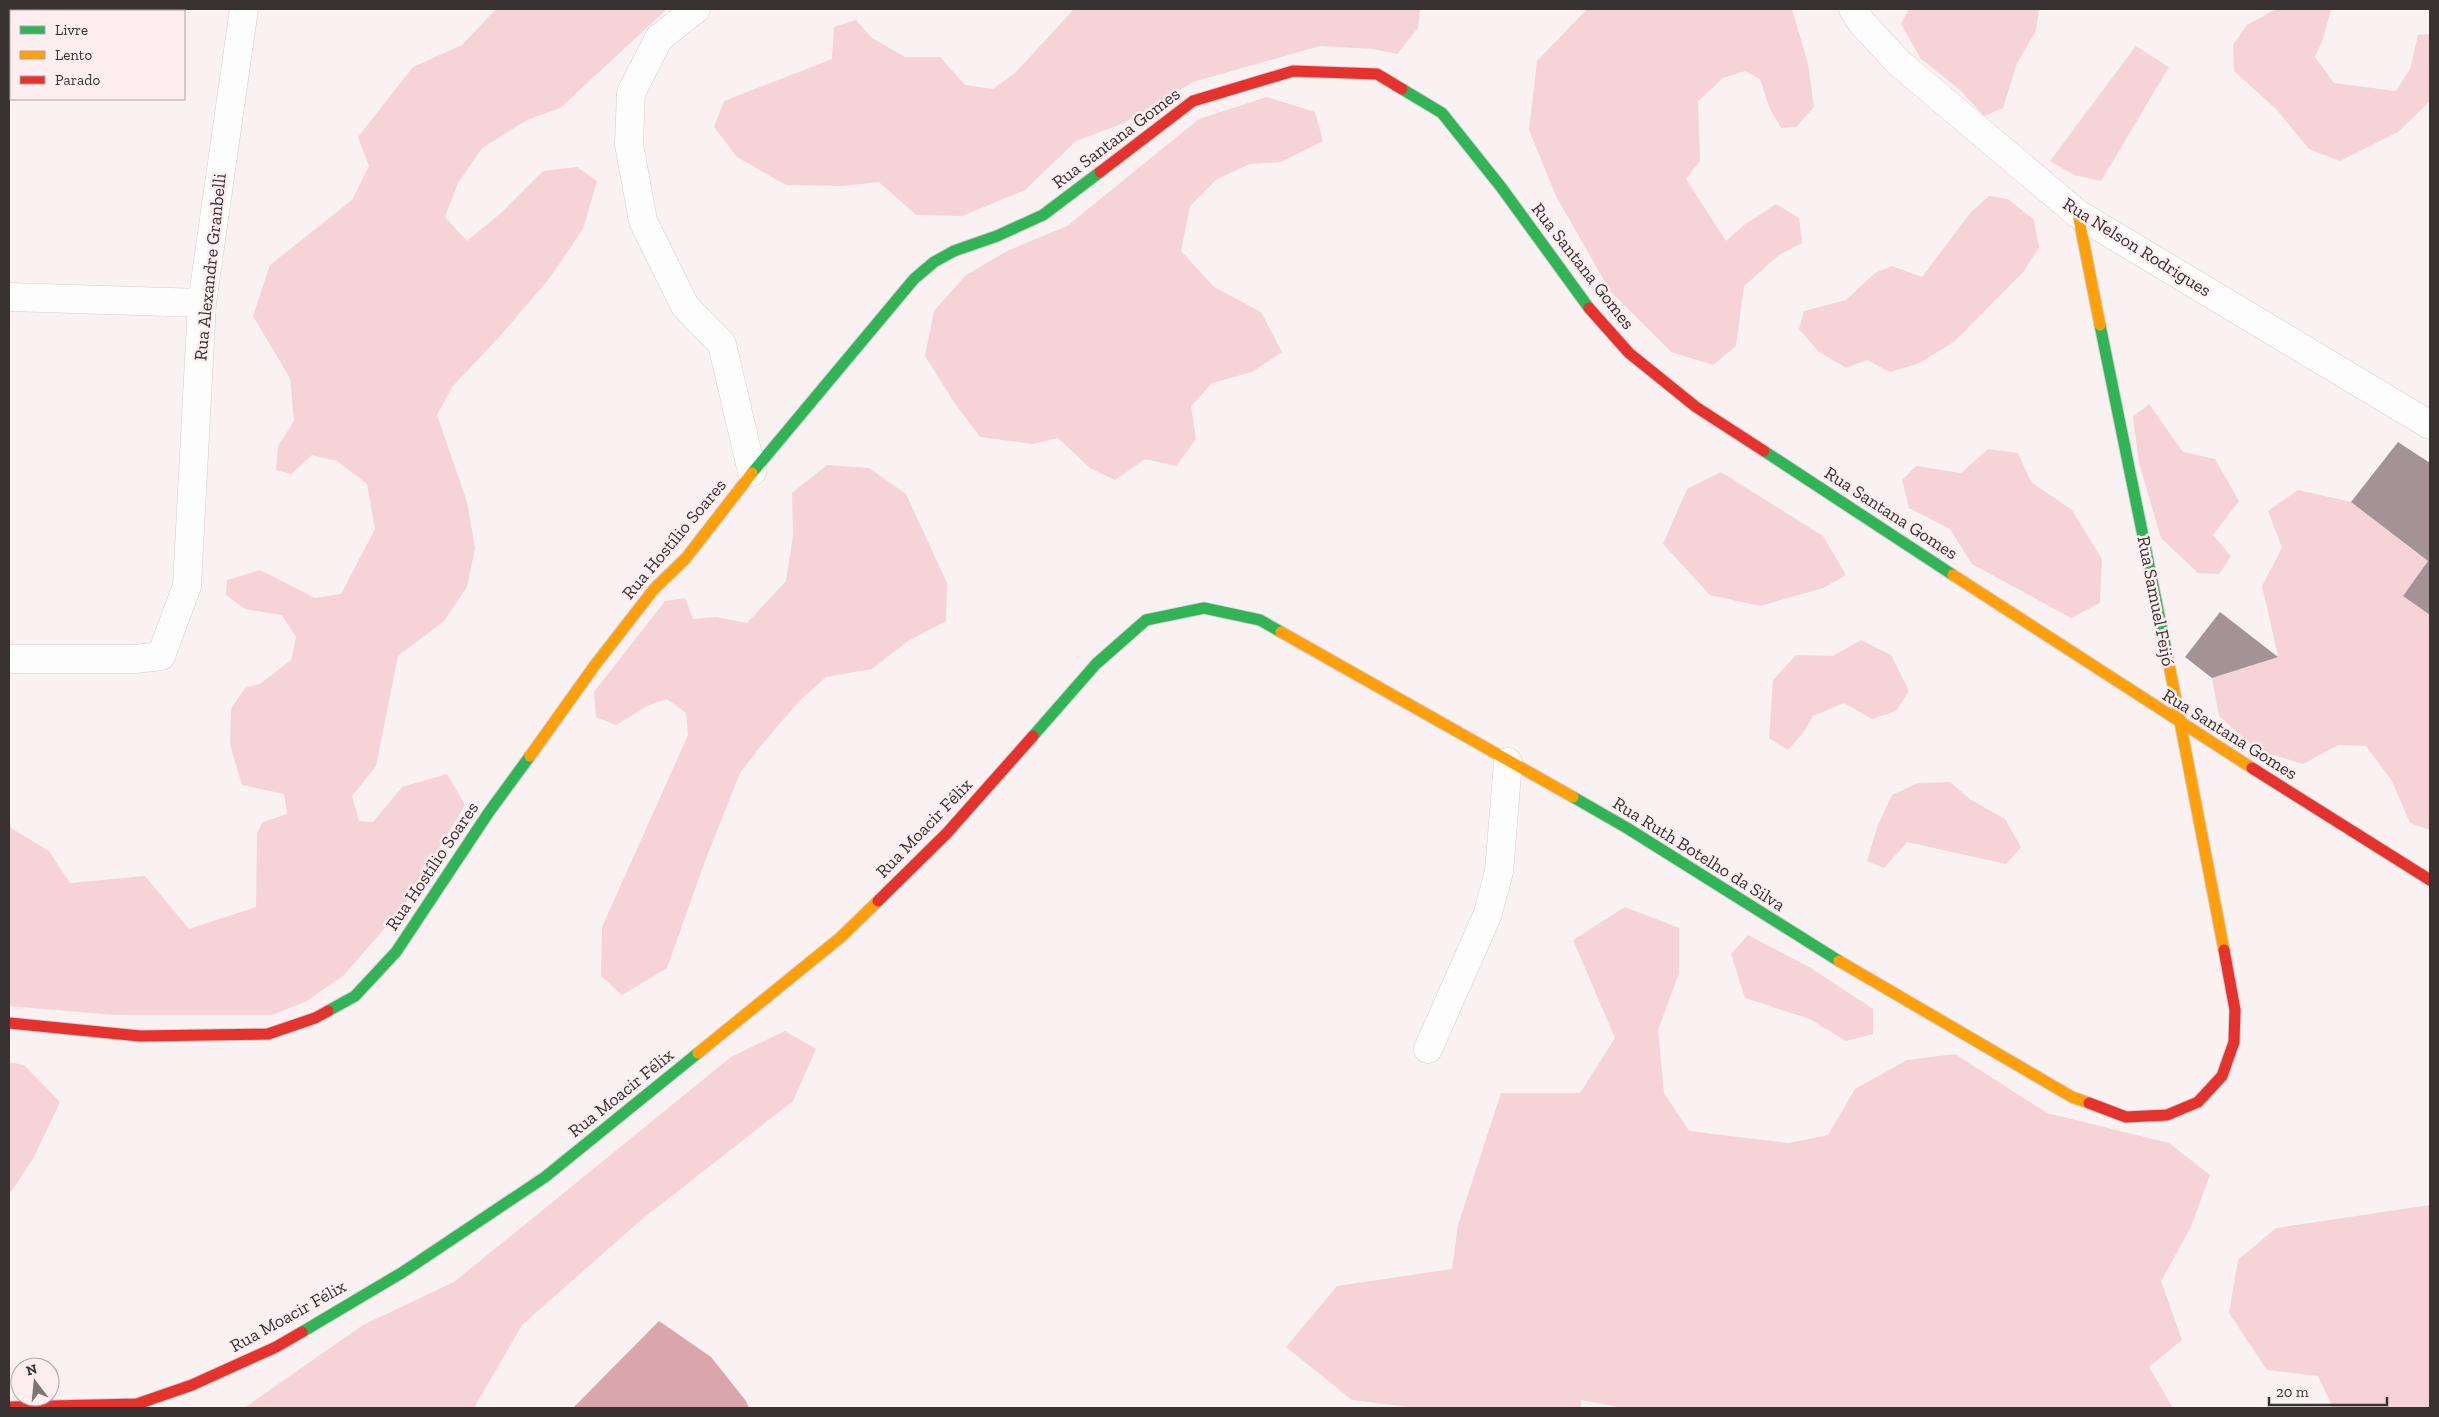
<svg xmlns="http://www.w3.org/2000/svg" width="2439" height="1417" viewBox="0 0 2439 1417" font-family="'Zilla Slab',serif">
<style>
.green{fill:#f6d3d6}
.water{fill:#daa6ac}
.building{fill:#a49396}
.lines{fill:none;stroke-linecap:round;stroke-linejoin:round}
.street-casing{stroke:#d5cdce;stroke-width:29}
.fast-casing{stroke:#d5cdce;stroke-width:13}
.slow-casing{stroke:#d5cdce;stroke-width:13}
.jam-casing{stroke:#d5cdce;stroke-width:13}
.street{stroke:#fefdfd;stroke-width:28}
.fast{stroke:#30b455;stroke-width:11}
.slow{stroke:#ff9f0a;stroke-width:11}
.jam{stroke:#e5322d;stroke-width:11}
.labels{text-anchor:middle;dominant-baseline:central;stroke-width:5;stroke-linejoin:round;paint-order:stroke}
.street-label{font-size:18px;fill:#393233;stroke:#feeeef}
</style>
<rect width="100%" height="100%" fill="#faf2f2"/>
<path class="green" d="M 496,9 L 667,9 L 560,108 L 527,120 L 482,148 L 458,183 L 445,217 L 467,241 L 501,213 L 543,171 L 577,167 L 597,181 L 583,229 L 548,280 L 500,336 L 452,387 L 437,415 L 467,502 L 475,548 L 467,587 L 444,621 L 398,656 L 376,766 L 352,796 L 359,821 L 373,822 L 402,787 L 447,774 L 465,805 L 404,906 L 343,976 L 305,1002 L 272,1015 L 115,1015 L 9,1006 L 9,818 L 11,828 L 49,851 L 70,883 L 145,876 L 189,929 L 256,907 L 257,833 L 263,822 L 287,814 L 284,794 L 242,785 L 230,745 L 231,709 L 245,688 L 260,684 L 291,660 L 296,637 L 282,615 L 245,609 L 226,595 L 227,580 L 260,570 L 315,598 L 341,594 L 375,529 L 367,484 L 337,461 L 312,455 L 291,474 L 276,470 L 278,446 L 294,421 L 290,378 L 253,316 L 270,265 L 352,200 L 369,166 L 358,137 L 413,67 L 462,45 Z
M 1074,9 L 1420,9 L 1418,28 L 1397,54 L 1373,49 L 1320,46 L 1193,82 L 1124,123 L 1076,141 L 1025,190 L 962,216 L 916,215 L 879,182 L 842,186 L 786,185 L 737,157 L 714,127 L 724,101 L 832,59 L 834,27 L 856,20 L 872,38 L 905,57 L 940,57 L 965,85 L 993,89 L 1015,73 Z
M 1587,9 L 1792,9 L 1808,64 L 1814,107 L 1796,127 L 1781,128 L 1769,107 L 1760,79 L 1745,71 L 1723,78 L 1698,101 L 1700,161 L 1686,179 L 1726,241 L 1744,225 L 1776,204 L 1799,218 L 1802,243 L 1779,255 L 1744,286 L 1736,346 L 1713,365 L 1671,352 L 1610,291 L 1556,196 L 1529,130 L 1537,61 Z
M 1909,9 L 2039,9 L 2036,31 L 2017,63 L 2003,108 L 1984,116 L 1960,90 L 1921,59 L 1901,24 Z
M 2276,9 L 2331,9 L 2323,39 L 2315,57 L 2334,83 L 2396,91 L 2410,69 L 2418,35 L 2430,34 L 2430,101 L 2398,132 L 2340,161 L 2309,149 L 2277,110 L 2234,71 L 2233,45 L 2247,25 Z
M 2136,46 L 2169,67 L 2101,181 L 2074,175 L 2050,161 Z
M 1267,97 L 1315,112 L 1323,141 L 1281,162 L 1250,164 L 1217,179 L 1190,206 L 1181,251 L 1214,287 L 1261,312 L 1282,352 L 1252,372 L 1212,383 L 1191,406 L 1196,439 L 1176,466 L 1145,459 L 1115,480 L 1090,468 L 1058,438 L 1032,444 L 980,437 L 954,402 L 925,356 L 934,311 L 966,275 L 1007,251 L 1067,226 L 1199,119 Z
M 1989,196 L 2008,199 L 2034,220 L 2039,247 L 2024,271 L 1955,341 L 1920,363 L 1890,372 L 1867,360 L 1846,368 L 1819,352 L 1799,329 L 1804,311 L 1846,300 L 1875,273 L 1892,266 L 1922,277 L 1971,212 Z
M 2149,404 L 2183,452 L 2215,459 L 2239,501 L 2213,535 L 2231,556 L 2219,574 L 2198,573 L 2161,538 L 2139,463 L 2133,417 Z
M 1988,449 L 2018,453 L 2031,482 L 2072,510 L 2102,559 L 2100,603 L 2071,618 L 1972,564 L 1950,529 L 1909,508 L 1902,480 L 1916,466 L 1961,473 Z
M 827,465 L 869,468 L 906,494 L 947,583 L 946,621 L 908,641 L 872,669 L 826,677 L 799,701 L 759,748 L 740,773 L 705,861 L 667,968 L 622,995 L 601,976 L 602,927 L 688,735 L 686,713 L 667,699 L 647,706 L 616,725 L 596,717 L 594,692 L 665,601 L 685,598 L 693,619 L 716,617 L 747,623 L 786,581 L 793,535 L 792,493 Z
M 1721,472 L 1823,536 L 1846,575 L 1823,588 L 1760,606 L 1710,595 L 1663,544 L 1687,489 Z
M 2298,490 L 2351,502 L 2428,561 L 2403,596 L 2430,615 L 2430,830 L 2410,823 L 2392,781 L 2366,746 L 2338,745 L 2303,764 L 2257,750 L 2219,716 L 2212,678 L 2278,656 L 2262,586 L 2282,548 L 2268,511 Z
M 1861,640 L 1891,655 L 1909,691 L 1896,711 L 1872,719 L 1844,703 L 1813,716 L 1803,733 L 1788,750 L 1769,738 L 1773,680 L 1796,655 L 1833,656 Z
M 1950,782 L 1971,800 L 2005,819 L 2021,847 L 2006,864 L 1907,842 L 1884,868 L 1867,861 L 1878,825 L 1892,795 L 1918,783 Z
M 1625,907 L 1679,928 L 1679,973 L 1658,1030 L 1664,1093 L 1689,1131 L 1789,1143 L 1828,1135 L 1855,1089 L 1907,1060 L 1955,1054 L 2047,1113 L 2169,1143 L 2210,1175 L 2190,1229 L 2161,1281 L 2182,1340 L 2149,1367 L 2173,1408 L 1624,1408 L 1581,1400 L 1581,1408 L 1417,1408 L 1352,1400 L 1286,1347 L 1337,1286 L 1452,1269 L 1458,1225 L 1501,1093 L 1580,1093 L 1615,1038 L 1573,940 Z
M 1748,935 L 1811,968 L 1873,1009 L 1873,1034 L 1846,1041 L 1810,1019 L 1745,998 L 1731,954 Z
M 785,1031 L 816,1049 L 793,1101 L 641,1220 L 522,1325 L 474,1408 L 244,1408 L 363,1325 L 454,1282 L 731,1057 Z
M 9,1062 L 24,1065 L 60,1102 L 34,1157 L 9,1195 Z
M 2430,1205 L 2430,1408 L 2333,1408 L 2318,1376 L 2267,1370 L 2229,1313 L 2238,1260 L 2276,1228 Z"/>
<path class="water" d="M 659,1321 L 711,1357 L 746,1401 L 749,1408 L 573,1408 Z"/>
<path class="building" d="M 2398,442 L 2430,463 L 2430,615 L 2403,596 L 2428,561 L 2351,502 Z
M 2220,612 L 2278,657 L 2212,678 L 2185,657 Z"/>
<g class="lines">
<defs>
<path id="street" d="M 696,9 L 659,38 L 631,93 L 629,144 L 643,221 L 685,306 L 722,344 L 752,472
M 1853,9 L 1861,22 L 1899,63 L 2078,214 L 2430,425
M 9,297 L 202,303
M 9,659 L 135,659 L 161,656 L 187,586 L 202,303 L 244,9
M 1428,1049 L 1487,916 L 1499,872 L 1508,762"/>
<path id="fast" d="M 1402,89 L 1442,113 L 1501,187 L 1589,308
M 2100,325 L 2167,654
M 1764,451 L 1953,575
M 752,473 L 914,279 L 934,262 L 954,251 L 997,236 L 1043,215 L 1100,172
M 1033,736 L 1096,664 L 1146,620 L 1204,608 L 1260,620 L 1281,632
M 1573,797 L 1627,828 L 1839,961
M 328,1011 L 355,996 L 396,952 L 489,812 L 530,756
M 302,1332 L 403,1272 L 545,1177 L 698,1053"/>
<path id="slow" d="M 2078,214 L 2100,325
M 1953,575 L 2252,768
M 1281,632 L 1573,797
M 2167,654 L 2224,950
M 530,756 L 595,665 L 654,589 L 686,558 L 752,473
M 1839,961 L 2072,1097 L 2089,1103
M 698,1053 L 841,937 L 878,901"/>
<path id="jam" d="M 1100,172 L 1193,101 L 1293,71 L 1377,74 L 1402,89
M 1589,308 L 1629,353 L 1696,407 L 1764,451
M 2252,768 L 2430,880
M 878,901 L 947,833 L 1033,736
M 9,1023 L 140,1036 L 268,1034 L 315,1018 L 328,1011
M 2089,1103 L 2126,1117 L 2167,1115 L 2198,1102 L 2222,1076 L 2234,1042 L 2235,1010 L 2224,950
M 9,1407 L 137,1404 L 192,1385 L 276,1347 L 302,1332"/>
</defs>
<use href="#street" class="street-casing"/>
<use href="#fast" class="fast-casing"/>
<use href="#slow" class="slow-casing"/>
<use href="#jam" class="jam-casing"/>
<use href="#street" class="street"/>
<use href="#fast" class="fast"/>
<use href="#slow" class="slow"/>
<use href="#jam" class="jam"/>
</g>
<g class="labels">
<g class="street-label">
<text transform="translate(1116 138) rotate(-37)">Rua Santana Gomes</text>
<text transform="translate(2137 247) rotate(32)">Rua Nelson Rodrigues</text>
<text transform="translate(1583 266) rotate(52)">Rua Santana Gomes</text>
<text transform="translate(210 267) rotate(-84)">Rua Alexandre Granbelli</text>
<text transform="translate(1891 513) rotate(33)">Rua Santana Gomes</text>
<text transform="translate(674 539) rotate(-50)">Rua Hostílio Soares</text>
<text transform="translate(2156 601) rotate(79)">Rua Samuel Feijó</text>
<text transform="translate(2230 734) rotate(32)">Rua Santana Gomes</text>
<text transform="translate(924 828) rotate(-46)">Rua Moacir Félix</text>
<text transform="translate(1699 854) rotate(32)">Rua Ruth Botelho da Silva</text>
<text transform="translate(432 866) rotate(-56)">Rua Hostílio Soares</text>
<text transform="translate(621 1093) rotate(-39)">Rua Moacir Félix</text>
<text transform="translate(288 1316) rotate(-29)">Rua Moacir Félix</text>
</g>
</g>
<rect width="2439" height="1417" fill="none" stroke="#393233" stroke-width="20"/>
<rect x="10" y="10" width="175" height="90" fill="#feeeef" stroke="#afa3a4"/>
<rect x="20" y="26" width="25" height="8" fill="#30b455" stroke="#afa3a4"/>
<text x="55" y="35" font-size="15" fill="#393233">Livre</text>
<rect x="20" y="51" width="25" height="8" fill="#ff9f0a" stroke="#afa3a4"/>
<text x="55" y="60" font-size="15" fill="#393233">Lento</text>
<rect x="20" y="76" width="25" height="8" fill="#e5322d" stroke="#afa3a4"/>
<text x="55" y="85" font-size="15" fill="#393233">Parado</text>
<g transform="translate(35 1382) rotate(344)"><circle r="24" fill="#feeeef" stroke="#afa3a4"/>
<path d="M0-4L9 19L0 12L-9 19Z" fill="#7d7576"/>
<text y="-8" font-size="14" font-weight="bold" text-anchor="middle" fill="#393233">N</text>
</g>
<path d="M2269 1397v8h118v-8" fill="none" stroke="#393233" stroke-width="2.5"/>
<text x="2276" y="1397" font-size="15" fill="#393233" stroke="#feeeef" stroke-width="4" paint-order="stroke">20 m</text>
</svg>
